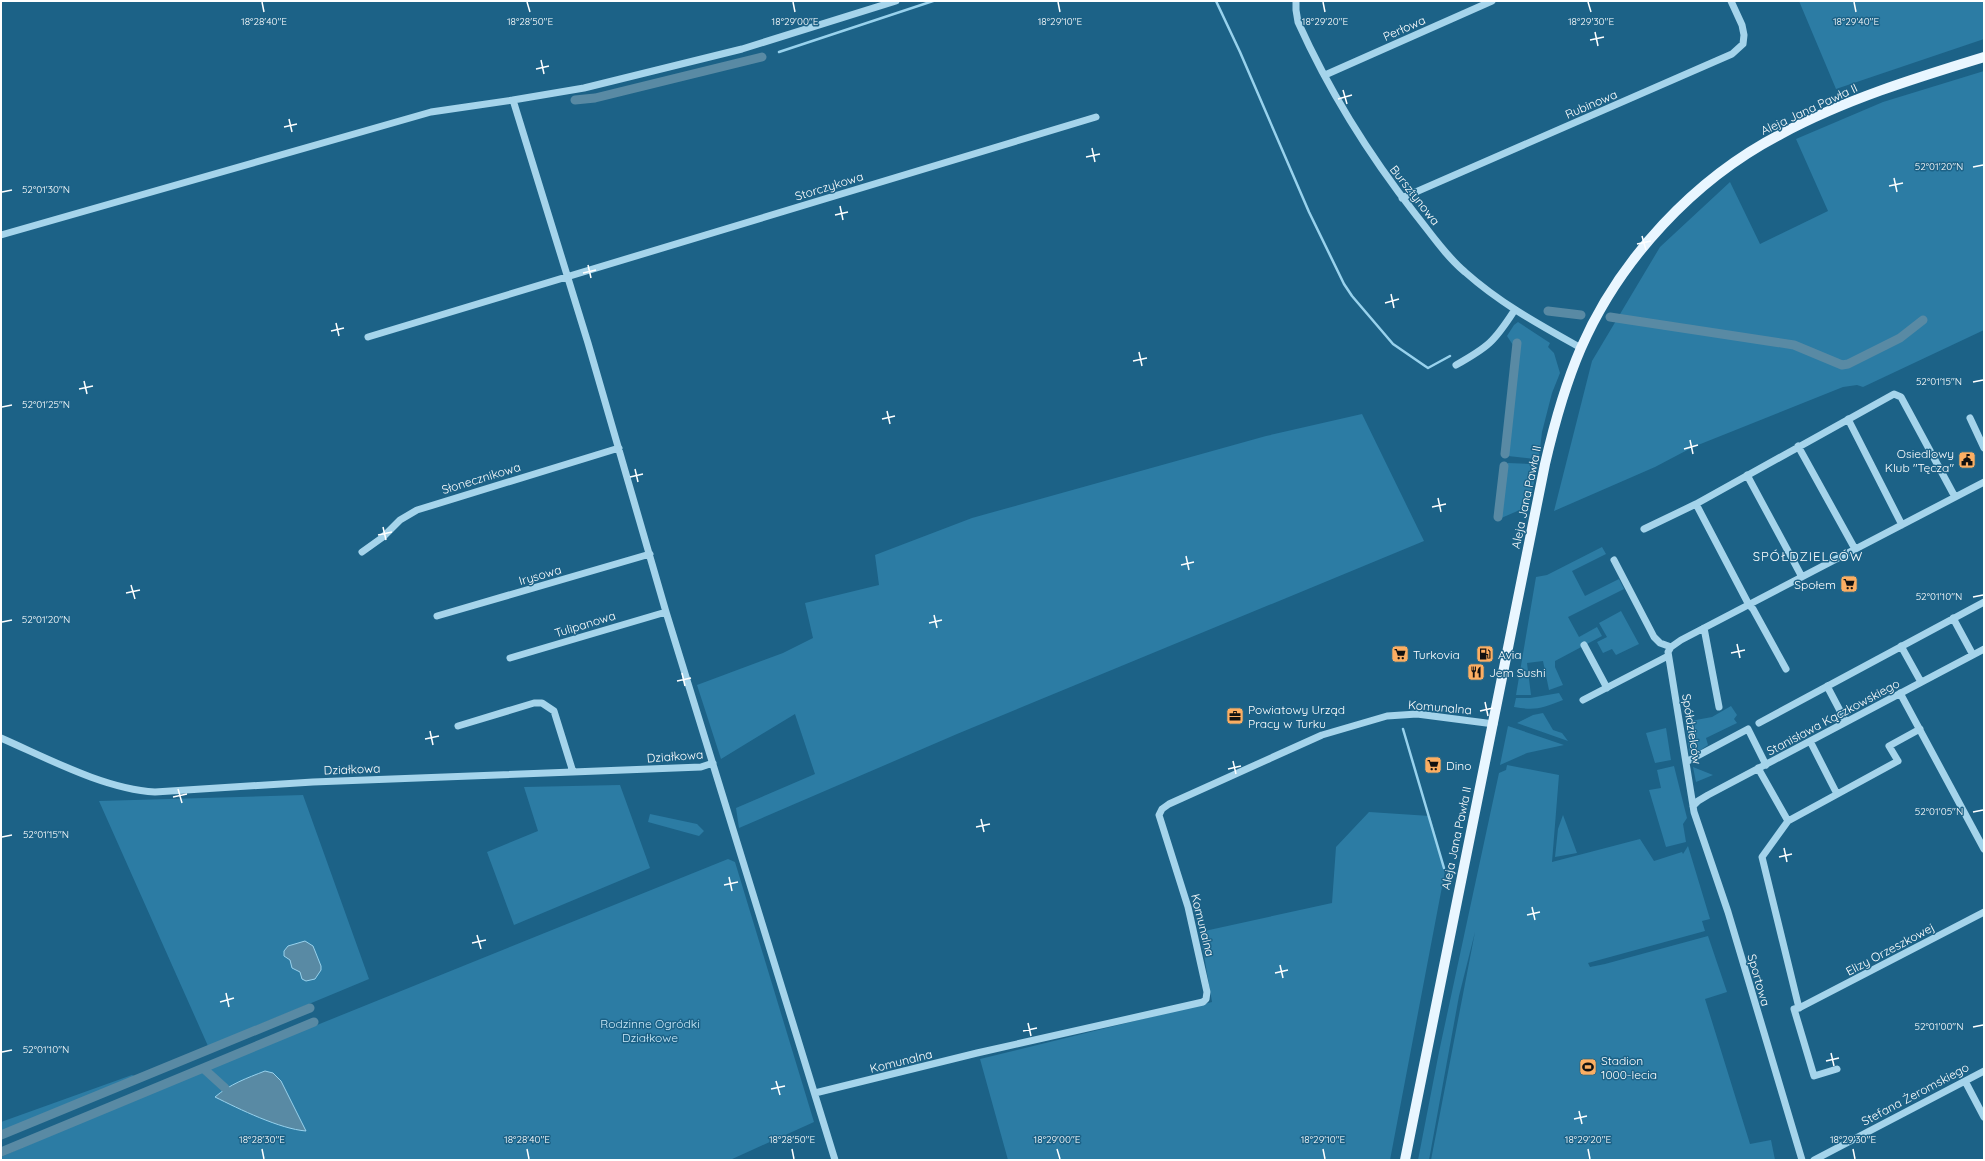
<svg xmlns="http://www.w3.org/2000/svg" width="1985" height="1161" viewBox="0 0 1985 1161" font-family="Quicksand,sans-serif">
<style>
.green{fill:#2c7ca4}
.water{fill:#598aa4;stroke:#98d2ed}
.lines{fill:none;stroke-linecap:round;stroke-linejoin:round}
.stream{stroke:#98d2ed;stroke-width:2.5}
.canal{stroke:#598aa4;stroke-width:9}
.minor{stroke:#a5d4eb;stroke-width:7}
.major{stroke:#e9f6ff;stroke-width:10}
.ticks{fill:none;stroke:#fff;stroke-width:1.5}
.labels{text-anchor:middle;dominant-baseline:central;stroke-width:3;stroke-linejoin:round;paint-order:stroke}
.street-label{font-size:12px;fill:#fff;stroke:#1c6287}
.poi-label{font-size:12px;fill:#fff;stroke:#1c6287;text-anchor:start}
.park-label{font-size:12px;fill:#cae9f8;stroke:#1c6287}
.neighbourhood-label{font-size:13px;letter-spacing:1px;fill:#fff;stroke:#1c6287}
.ticks-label{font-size:10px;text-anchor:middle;fill:#fff;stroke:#1c6287;stroke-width:3;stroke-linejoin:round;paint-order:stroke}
</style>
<rect width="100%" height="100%" fill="#1c6287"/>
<path class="green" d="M 1799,1 L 1984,1 L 1984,39 L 1836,89 Z
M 1984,71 L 1984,330 L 1863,387 L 1857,385 L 1843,387 L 1693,447 L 1655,467 L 1554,511 L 1592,361 L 1660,247 L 1730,182 L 1760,244 L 1828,211 L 1796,139 L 1883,102 Z
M 1518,322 L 1550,343 L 1548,347 L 1554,353 L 1560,373 L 1552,393 L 1542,432 L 1539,457 L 1535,459 L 1508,456 L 1515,353 L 1513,345 L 1507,336 L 1514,325 Z
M 1362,414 L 1424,541 L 957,734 L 739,828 L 736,808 L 815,774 L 795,714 L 721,759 L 697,685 L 783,653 L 813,638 L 805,603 L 879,585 L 875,555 L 972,518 L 1266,436 Z
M 1508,463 L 1531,464 L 1536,467 L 1536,472 L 1529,506 L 1499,519 Z
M 1602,547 L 1606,554 L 1572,571 L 1585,596 L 1619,579 L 1624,589 L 1568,617 L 1579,637 L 1597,627 L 1602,636 L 1555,661 L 1555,667 L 1563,685 L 1549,690 L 1543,661 L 1527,663 L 1531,695 L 1516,695 L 1536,577 L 1547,575 Z
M 1621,611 L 1639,644 L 1616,655 L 1612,649 L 1603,653 L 1597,642 L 1607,637 L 1599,623 Z
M 1559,693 L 1563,700 C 1542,708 1536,711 1514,707 L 1516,698 L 1530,698 Z
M 1731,706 L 1737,715 L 1734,719 L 1737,723 L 1706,738 L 1708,745 L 1693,755 L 1690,755 L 1685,722 L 1712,717 Z
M 1543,713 L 1553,730 L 1562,733 L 1568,741 L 1517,723 L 1533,715 Z
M 1508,726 L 1564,745 L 1527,753 L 1500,765 Z
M 1666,728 L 1671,760 L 1655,763 L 1646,733 Z
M 1507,765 L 1559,775 L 1552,862 L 1640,839 L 1654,861 L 1682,852 L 1683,854 L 1688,846 L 1710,919 L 1702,921 L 1705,931 L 1588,963 L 1590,967 L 1605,964 L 1708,936 L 1727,992 L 1705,999 L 1750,1144 L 1771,1140 L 1775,1160 L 1431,1160 L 1475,932 L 1459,996 L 1429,1160 L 1418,1160 L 1439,1052 L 1499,773 L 1506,770 Z
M 1674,766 L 1687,818 L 1683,824 L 1686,842 L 1666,847 L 1649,790 L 1661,788 L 1657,770 Z
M 1693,767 L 1713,775 L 1696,782 Z
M 620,785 L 650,868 L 514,925 L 487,852 L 538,831 L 524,787 Z
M 303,795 L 369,979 L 208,1046 L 99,801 Z
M 1369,812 L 1430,816 L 1445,871 L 1390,1160 L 1008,1160 L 980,1059 L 1212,1002 L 1200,932 L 1332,903 L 1336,847 Z
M 650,814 L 697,824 L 704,831 L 699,836 L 648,822 Z
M 1563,815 L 1577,853 L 1555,857 L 1558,829 Z
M 728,859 L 735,862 L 814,1122 L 730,1160 L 1,1160 L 1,1157 L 28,1145 L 213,1067 Z
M 132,1075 L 144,1080 L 1,1138 L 1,1122 Z"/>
<path class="water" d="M 305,941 L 313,946 L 321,966 L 321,970 L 315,979 L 306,981 L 302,979 L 300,972 L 292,968 L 290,960 L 284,956 L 284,951 L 288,946 Z
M 265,1071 L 273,1073 L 281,1081 L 306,1131 C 280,1129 239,1109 215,1097 C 230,1084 247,1078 265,1071 Z"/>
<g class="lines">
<path class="stream" d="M 1216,1 L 1240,52 L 1309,212 L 1344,284 L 1352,296 L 1393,344 L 1425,366 L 1428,368 L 1450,356
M 779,52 L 933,1
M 1403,729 L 1444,868"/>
<path class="canal" d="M 575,100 L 595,98 L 762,57
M 1548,311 L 1581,315
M 1610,317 L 1794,345 L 1842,365 L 1848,364 L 1900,338 L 1923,320
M 1505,454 L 1517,343
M 1498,517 L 1504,466
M 203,1068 L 225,1088
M 1,1135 L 310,1008
M 1,1152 L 314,1022"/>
<path class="minor" d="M 1296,1 L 1296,10 L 1298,22 C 1329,91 1369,155 1416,215 C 1432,235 1446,256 1465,272 C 1501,304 1540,325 1581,348
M 1325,75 L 1492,1
M 513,100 L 584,88 L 742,49 L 896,1
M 1402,198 L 1732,54 L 1743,44 L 1744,35 L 1742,25 L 1731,1
M 1,235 L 431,112 L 513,100 L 588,343 L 666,612 L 835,1160
M 368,337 L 1096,117
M 1456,365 C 1488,347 1494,342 1514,311
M 1970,418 L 1984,448
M 1848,419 L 1902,525
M 1798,446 L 1855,549
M 1747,475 L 1802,577
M 1696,504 L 1749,605 L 1753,609 L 1786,669
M 1644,529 L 1696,504 L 1894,394 L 1901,397 L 1955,497
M 362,552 L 383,537 L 400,520 L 417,510 L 619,448
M 1614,560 L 1654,637 L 1660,643 L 1671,647
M 437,616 L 650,554
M 1953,618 L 1973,655
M 1704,628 L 1719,707
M 1584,645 L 1607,688
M 1901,646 L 1921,682
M 510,658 L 666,612
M 1827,686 L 1846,722
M 1900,693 L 1984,849
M 1583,700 L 1668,656
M 1759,723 L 1984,602
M 458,726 L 534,703 L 542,703 L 554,711 L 573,772
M 1,738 C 47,758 104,789 155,792 L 313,782 L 701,767 L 713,763
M 1810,741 L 1837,794
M 1686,762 L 1748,729 L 1766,765
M 1758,768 L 1788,821 L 1762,857 L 1799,1008 L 1984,912
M 1693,806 L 1698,801 L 1708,795 L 1984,649
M 1788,821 L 1898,761 L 1889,746 L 1920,729
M 1799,1008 L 1794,1009 L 1814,1076 L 1837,1069
M 1965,1081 L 1984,1117
M 815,1093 L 977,1053 L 1203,1002 L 1206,999 L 1207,992 L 1188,907 L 1159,815 L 1162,809 L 1169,804 L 1322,735 L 1387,716 L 1417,714 L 1494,724
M 1802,1160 L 1728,912 L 1694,812 L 1668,652 L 1671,647 L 1681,640 L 1984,482
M 1814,1160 L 1984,1071"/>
<path class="major" d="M 1405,1160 L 1545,464 C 1554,425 1565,385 1581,348 C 1620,259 1694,179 1781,134 C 1844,100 1915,78 1984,57"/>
</g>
<path class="ticks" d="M 262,2 L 264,12M 527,2 L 530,12M 793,2 L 795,12M 1058,2 L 1060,12M 1323,2 L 1325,12M 1588,2 L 1591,12M 1854,2 L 1856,12M 1595,32 L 1598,46M 1590,40 L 1604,37M 541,60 L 544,74M 536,69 L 549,66M 1343,90 L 1347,104M 1338,99 L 1352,95M 289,119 L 292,132M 284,127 L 297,124M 1092,148 L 1095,162M 1086,157 L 1100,154M 1973,167 L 1983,165M 1894,178 L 1897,192M 1889,186 L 1903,183M 2,192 L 12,190M 840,206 L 843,220M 835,215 L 848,212M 1642,236 L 1646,250M 1637,244 L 1651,241M 588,265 L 591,278M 583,273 L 596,270M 1391,294 L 1394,308M 1385,303 L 1399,299M 336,323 L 339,336M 331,331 L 344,328M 1139,352 L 1142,366M 1133,361 L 1147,358M 84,381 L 87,394M 1973,382 L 1983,380M 79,389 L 93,386M 2,407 L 12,405M 887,411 L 890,424M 882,419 L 895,416M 1690,440 L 1693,454M 1684,449 L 1698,445M 635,469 L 638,482M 630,477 L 643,474M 1438,498 L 1441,512M 1432,507 L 1446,504M 383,527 L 386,540M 378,535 L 392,532M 1186,556 L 1189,570M 1181,565 L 1194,562M 131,585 L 135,599M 126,593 L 140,590M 1973,597 L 1983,595M 934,615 L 937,628M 2,622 L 12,620M 929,623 L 942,620M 1737,644 L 1740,658M 1731,653 L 1745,650M 682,673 L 685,686M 677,681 L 691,678M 1485,702 L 1488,716M 1480,711 L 1493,708M 430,731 L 433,745M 425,739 L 439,736M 1233,761 L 1236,774M 1228,769 L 1241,766M 178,789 L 182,803M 173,797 L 187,794M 1973,812 L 1983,810M 981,819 L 984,832M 976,827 L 990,824M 2,837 L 12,835M 1784,848 L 1787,862M 1779,857 L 1792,854M 729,877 L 732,891M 724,885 L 738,882M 1532,907 L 1535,920M 1527,915 L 1540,912M 477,935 L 481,949M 472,943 L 486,940M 1280,965 L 1283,978M 1275,973 L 1288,970M 226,993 L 229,1007M 220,1002 L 234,998M 1028,1023 L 1031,1036M 1973,1027 L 1983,1025M 1023,1031 L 1037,1028M 2,1052 L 12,1050M 1831,1053 L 1834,1066M 1826,1061 L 1839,1058M 776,1081 L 780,1095M 771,1089 L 785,1086M 1579,1111 L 1582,1124M 1574,1119 L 1587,1116M 262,1149 L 264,1159M 527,1149 L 529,1159M 792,1149 L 794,1159M 1057,1149 L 1060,1159M 1323,1149 L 1325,1159M 1588,1149 L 1590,1159M 1853,1149 L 1855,1159"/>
<defs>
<symbol id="civic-square" viewBox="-11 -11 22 22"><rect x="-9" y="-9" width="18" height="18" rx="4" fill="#fcae62" stroke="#1c6287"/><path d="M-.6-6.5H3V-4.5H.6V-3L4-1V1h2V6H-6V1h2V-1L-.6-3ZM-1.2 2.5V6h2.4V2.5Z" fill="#111"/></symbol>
<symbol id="supermarket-square" viewBox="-11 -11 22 22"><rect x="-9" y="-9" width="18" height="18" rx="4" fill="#fcae62" stroke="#1c6287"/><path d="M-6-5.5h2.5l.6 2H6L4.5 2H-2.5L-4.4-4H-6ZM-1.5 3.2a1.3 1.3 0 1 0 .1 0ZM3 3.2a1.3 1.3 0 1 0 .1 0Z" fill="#111"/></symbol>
<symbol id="fuel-square" viewBox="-11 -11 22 22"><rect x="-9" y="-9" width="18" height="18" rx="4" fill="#fcae62" stroke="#1c6287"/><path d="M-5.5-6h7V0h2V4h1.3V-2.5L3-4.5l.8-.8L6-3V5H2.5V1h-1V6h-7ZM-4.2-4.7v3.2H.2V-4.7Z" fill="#111"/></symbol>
<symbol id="restaurant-square" viewBox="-11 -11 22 22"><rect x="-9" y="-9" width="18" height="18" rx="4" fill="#fcae62" stroke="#1c6287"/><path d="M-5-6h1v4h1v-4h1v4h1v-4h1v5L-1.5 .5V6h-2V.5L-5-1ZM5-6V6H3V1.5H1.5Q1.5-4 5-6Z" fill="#111"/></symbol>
<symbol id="office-square" viewBox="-11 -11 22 22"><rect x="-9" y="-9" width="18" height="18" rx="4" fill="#fcae62" stroke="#1c6287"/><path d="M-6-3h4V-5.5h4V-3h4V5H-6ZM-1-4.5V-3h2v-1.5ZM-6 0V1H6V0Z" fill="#111"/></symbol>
<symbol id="stadium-square" viewBox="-11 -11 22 22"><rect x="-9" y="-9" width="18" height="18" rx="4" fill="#fcae62" stroke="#1c6287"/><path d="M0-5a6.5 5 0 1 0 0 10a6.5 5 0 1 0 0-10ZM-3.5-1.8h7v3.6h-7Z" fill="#111"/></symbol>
</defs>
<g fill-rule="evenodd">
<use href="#civic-square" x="1957" y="450" width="20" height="20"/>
<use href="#supermarket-square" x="1839" y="574" width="20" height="20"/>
<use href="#supermarket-square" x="1390" y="644" width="20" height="20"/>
<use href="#fuel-square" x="1475" y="644" width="20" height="20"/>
<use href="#restaurant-square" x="1466" y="662" width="20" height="20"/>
<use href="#office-square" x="1225" y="706" width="20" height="20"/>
<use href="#supermarket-square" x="1423" y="755" width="20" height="20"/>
<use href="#stadium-square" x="1578" y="1057" width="20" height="20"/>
</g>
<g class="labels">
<g class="street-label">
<text transform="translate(1404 28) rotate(-24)">Perłowa</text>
<text transform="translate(1591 104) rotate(-23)">Rubinowa</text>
<text transform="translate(1809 109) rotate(-25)">Aleja Jana Pawła II</text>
<text transform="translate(829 186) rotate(-17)">Storczykowa</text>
<text transform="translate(1415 195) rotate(52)">Bursztynowa</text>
<text transform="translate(481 478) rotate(-17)">Słonecznikowa</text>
<text transform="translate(1526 497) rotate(-78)">Aleja Jana Pawła II</text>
<text transform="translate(540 575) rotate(-16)">Irysowa</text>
<text transform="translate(585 624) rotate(-17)">Tulipanowa</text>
<text transform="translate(1440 707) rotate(5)">Komunalna</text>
<text transform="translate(1833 717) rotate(-28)">Stanisława Kączkowskiego</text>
<text transform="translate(1692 729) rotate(81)">Spółdzielców</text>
<text transform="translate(675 756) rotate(-4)">Działkowa</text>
<text transform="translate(352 769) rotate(-2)">Działkowa</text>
<text transform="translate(1456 838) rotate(-78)">Aleja Jana Pawła II</text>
<text transform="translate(1203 925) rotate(76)">Komunalna</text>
<text transform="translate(1890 949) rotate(-28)">Elizy Orzeszkowej</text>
<text transform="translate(1759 980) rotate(74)">Sportowa</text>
<text transform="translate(901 1061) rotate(-14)">Komunalna</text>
<text transform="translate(1915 1094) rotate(-28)">Stefana Żeromskiego</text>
</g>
<g class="poi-label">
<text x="1954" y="453" text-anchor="end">Osiedlowy<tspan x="1954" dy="14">Klub "Tęcza"</tspan></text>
<text x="1836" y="584" text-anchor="end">Społem</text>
<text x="1413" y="654">Turkovia</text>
<text x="1498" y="654">Avia</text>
<text x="1489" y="672">Jem Sushi</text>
<text x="1248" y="709">Powiatowy Urząd<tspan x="1248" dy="14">Pracy w Turku</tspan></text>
<text x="1446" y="765">Dino</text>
<text x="1601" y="1060">Stadion<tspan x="1601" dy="14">1000-lecia</tspan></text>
</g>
<g class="park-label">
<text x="650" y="1023">Rodzinne Ogródki<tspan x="650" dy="14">Działkowe</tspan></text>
</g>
<g class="neighbourhood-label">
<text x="1808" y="556">SPÓŁDZIELCÓW</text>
</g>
</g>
<g class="ticks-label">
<text x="264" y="25">18°28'40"E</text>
<text x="530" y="25">18°28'50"E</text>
<text x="795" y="25">18°29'00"E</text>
<text x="1060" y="25">18°29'10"E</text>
<text x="1325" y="25">18°29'20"E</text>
<text x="1591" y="25">18°29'30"E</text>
<text x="1856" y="25">18°29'40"E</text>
<text x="1939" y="170">52°01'20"N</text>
<text x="46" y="193">52°01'30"N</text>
<text x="1939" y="385">52°01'15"N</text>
<text x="46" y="408">52°01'25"N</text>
<text x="1939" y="600">52°01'10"N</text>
<text x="46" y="623">52°01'20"N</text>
<text x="1939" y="815">52°01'05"N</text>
<text x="46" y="838">52°01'15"N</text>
<text x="1939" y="1030">52°01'00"N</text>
<text x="46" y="1053">52°01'10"N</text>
<text x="262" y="1143">18°28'30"E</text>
<text x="527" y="1143">18°28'40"E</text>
<text x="792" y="1143">18°28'50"E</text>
<text x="1057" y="1143">18°29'00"E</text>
<text x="1323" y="1143">18°29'10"E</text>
<text x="1588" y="1143">18°29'20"E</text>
<text x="1853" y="1143">18°29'30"E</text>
</g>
<rect width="1985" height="1161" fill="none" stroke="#ffffff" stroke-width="4"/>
</svg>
